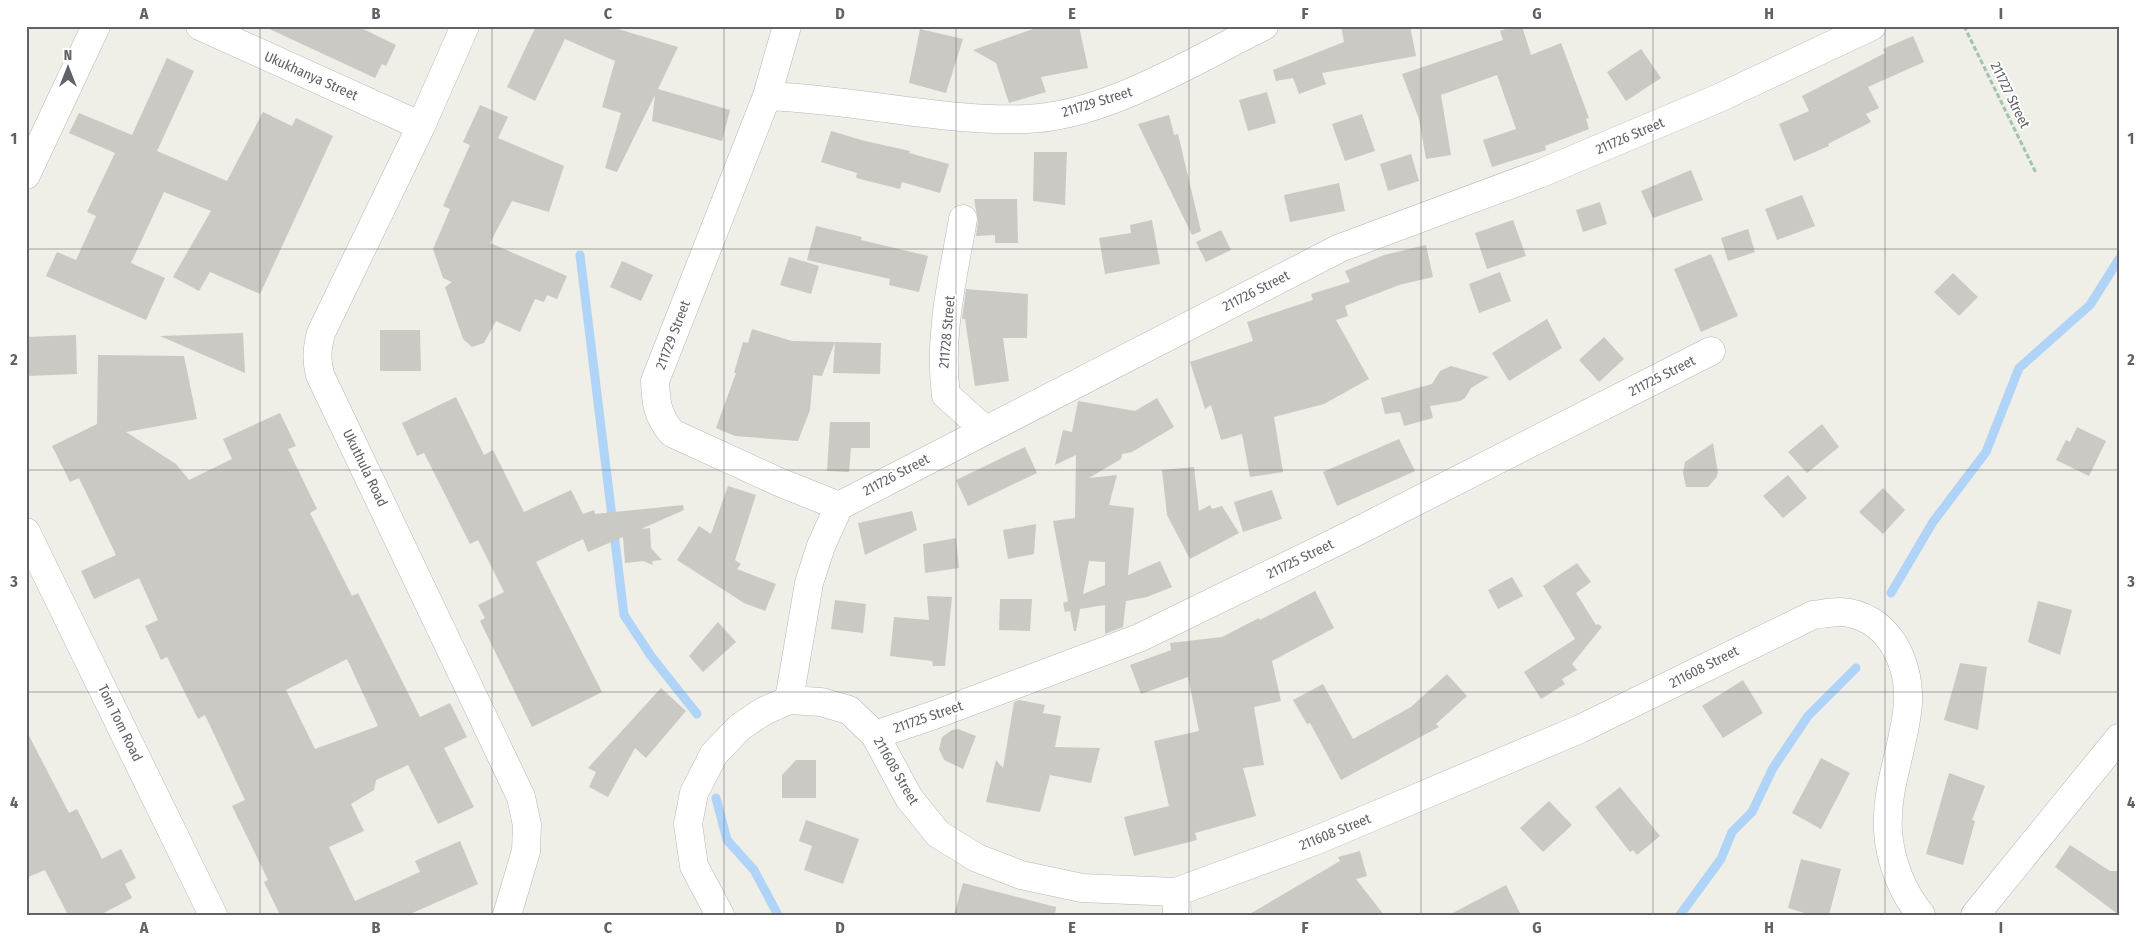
<svg xmlns="http://www.w3.org/2000/svg" width="2145" height="941" viewBox="0 0 2145 941" font-family="'Fira Sans Condensed',sans-serif">
<style>
.lines{fill:none;stroke-linecap:round;stroke-linejoin:round}
.stream{stroke:#afd4f8;stroke-width:9}
.building{fill:#cbc9c4;fill-rule:evenodd}
.street-casing{stroke:#b4b7bb;stroke-width:29}
.path{stroke:#a0c5ad;stroke-width:3;stroke-dasharray:5 2.5;stroke-linecap:butt}
.street{stroke:#fff;stroke-width:28}
.grid{fill:none;stroke:#5f6266;stroke-width:1;stroke-opacity:0.55}
.labels{text-anchor:middle;dominant-baseline:central;stroke-width:4;stroke-linejoin:round;paint-order:stroke}
.street-label{font-size:14px;fill:#5f6266;stroke:#fff}
.neatline{fill:none;stroke:#5f6266;stroke-width:2}
.grid-label{font-size:16px;text-anchor:middle;font-weight:bold;fill:#5f6266}
</style>
<rect width="100%" height="100%" fill="#efeee7"/>
<g class="lines">
<path class="stream" d="M 580,255 L 624,615 L 651,656 L 697,714
M 1891,593 L 1933,522 L 1986,452 L 2019,368 L 2090,305 L 2119,259
M 716,798 L 727,840 L 754,870 L 778,915
M 1680,915 L 1721,859 L 1732,832 L 1752,812 L 1773,768 L 1808,716 L 1856,668"/>
</g>
<path class="building" d="M 263,26 L 357,26 L 396,45 L 386,66 L 382,64 L 375,78 Z
M 536,26 L 608,26 L 678,47 L 658,89 L 730,110 L 722,141 L 652,121 L 655,95 L 617,172 L 605,168 L 621,113 L 602,107 L 615,61 L 565,39 L 535,101 L 507,87 Z
M 1042,26 L 1079,26 L 1088,68 L 1041,77 L 1046,92 L 1009,103 L 996,63 L 973,50 Z
M 1341,26 L 1410,26 L 1416,56 L 1322,73 L 1326,84 L 1299,94 L 1293,78 L 1276,81 L 1273,70 L 1344,42 Z
M 1515,26 L 1522,26 L 1531,55 L 1561,43 L 1589,118 L 1586,119 L 1589,129 L 1545,146 L 1546,150 L 1492,167 L 1483,140 L 1516,129 L 1497,75 L 1441,95 L 1451,155 L 1426,159 L 1419,119 L 1402,74 L 1503,40 L 1500,31 Z
M 920,29 L 963,39 L 946,93 L 909,83 Z
M 1913,36 L 1924,62 L 1868,87 L 1879,108 L 1866,114 L 1871,122 L 1828,144 L 1829,146 L 1794,161 L 1779,124 L 1809,111 L 1802,96 L 1885,53 L 1883,49 Z
M 1641,49 L 1661,78 L 1626,101 L 1607,72 Z
M 167,58 L 194,71 L 157,151 L 227,181 L 263,112 L 292,126 L 296,118 L 333,136 L 260,294 L 210,272 L 199,291 L 173,277 L 211,211 L 164,192 L 131,263 L 165,278 L 146,320 L 46,276 L 57,252 L 76,260 L 96,216 L 87,212 L 115,153 L 69,133 L 79,113 L 132,135 Z
M 1267,92 L 1276,123 L 1248,131 L 1239,100 Z
M 480,105 L 508,117 L 498,138 L 564,166 L 549,212 L 512,201 L 490,243 L 567,276 L 557,299 L 547,295 L 544,302 L 535,299 L 520,332 L 496,321 L 484,343 L 472,347 L 463,339 L 445,287 L 452,282 L 443,278 L 433,249 L 450,209 L 443,206 L 470,145 L 463,142 Z
M 1362,114 L 1375,151 L 1345,161 L 1332,124 Z
M 1169,115 L 1174,135 L 1178,134 L 1201,231 L 1192,235 L 1138,124 Z
M 831,131 L 865,141 L 910,151 L 909,153 L 949,164 L 940,193 L 902,182 L 900,189 L 856,178 L 857,173 L 821,162 Z
M 1034,152 L 1067,152 L 1065,205 L 1033,201 Z
M 1411,154 L 1419,181 L 1388,191 L 1380,164 Z
M 1691,170 L 1703,200 L 1653,218 L 1641,191 Z
M 1339,183 L 1345,211 L 1290,222 L 1284,195 Z
M 1802,195 L 1815,226 L 1777,240 L 1765,209 Z
M 974,199 L 1017,199 L 1018,243 L 995,243 L 995,235 L 976,236 L 978,221 Z
M 1600,202 L 1607,224 L 1583,232 L 1576,210 Z
M 1152,220 L 1160,264 L 1105,274 L 1099,238 L 1131,233 L 1130,225 Z
M 1513,220 L 1526,256 L 1487,269 L 1475,233 Z
M 816,226 L 862,237 L 861,240 L 928,256 L 919,292 L 889,285 L 890,279 L 807,260 Z
M 1748,229 L 1755,252 L 1728,261 L 1721,238 Z
M 1221,230 L 1231,250 L 1206,262 L 1196,242 Z
M 1426,245 L 1433,277 L 1399,285 L 1345,306 L 1348,316 L 1336,320 L 1369,379 L 1324,404 L 1274,417 L 1283,472 L 1250,477 L 1242,434 L 1221,440 L 1211,405 L 1205,409 L 1190,362 L 1253,341 L 1247,322 L 1313,300 L 1311,294 L 1350,282 L 1345,271 L 1384,255 Z
M 1711,254 L 1738,316 L 1701,332 L 1674,269 Z
M 789,257 L 819,266 L 811,294 L 780,285 Z
M 622,261 L 653,275 L 641,301 L 610,287 Z
M 1500,272 L 1511,301 L 1479,313 L 1469,284 Z
M 1953,273 L 1978,297 L 1959,316 L 1934,292 Z
M 966,289 L 1028,294 L 1027,338 L 1003,338 L 1009,381 L 975,386 L 965,319 L 962,319 Z
M 1547,319 L 1562,348 L 1509,381 L 1492,353 Z
M 752,329 L 792,341 L 835,342 L 822,376 L 813,375 L 810,410 L 798,441 L 735,436 L 716,428 L 736,373 L 734,373 L 743,342 L 748,343 Z
M 380,330 L 420,330 L 421,371 L 380,371 Z
M 243,333 L 245,373 L 160,336 Z
M 76,335 L 77,374 L 26,376 L 26,337 Z
M 1604,337 L 1624,359 L 1599,382 L 1579,360 Z
M 835,342 L 881,343 L 880,374 L 833,373 Z
M 98,355 L 184,356 L 197,419 L 126,432 L 176,464 L 189,480 L 232,459 L 223,439 L 280,413 L 296,446 L 288,449 L 317,509 L 310,513 L 352,596 L 358,593 L 420,717 L 450,703 L 467,737 L 444,748 L 474,807 L 438,824 L 408,765 L 376,780 L 374,790 L 351,804 L 364,831 L 329,847 L 355,901 L 420,872 L 415,861 L 460,841 L 478,884 L 408,915 L 280,915 L 264,882 L 268,880 L 232,806 L 245,800 L 205,715 L 198,719 L 167,657 L 161,660 L 145,626 L 158,620 L 139,578 L 94,599 L 81,571 L 116,555 L 79,478 L 70,482 L 52,446 L 97,424 ZM 347,659 L 378,726 L 315,749 L 286,690 Z
M 1451,366 L 1489,377 L 1471,388 L 1465,398 L 1460,401 L 1430,406 L 1433,418 L 1404,426 L 1400,412 L 1385,414 L 1381,398 L 1432,384 L 1440,371 Z
M 456,397 L 484,455 L 493,450 L 524,512 L 571,490 L 583,514 L 594,510 L 595,514 L 683,505 L 684,510 L 641,529 L 650,528 L 651,548 L 662,560 L 652,561 L 653,565 L 643,561 L 625,563 L 623,537 L 588,552 L 583,539 L 536,562 L 602,692 L 532,727 L 480,621 L 485,618 L 478,605 L 504,592 L 478,540 L 470,544 L 424,453 L 417,456 L 402,423 Z
M 1157,398 L 1174,427 L 1132,452 L 1122,454 L 1121,459 L 1089,478 L 1117,475 L 1109,505 L 1134,508 L 1128,575 L 1160,561 L 1172,587 L 1147,597 L 1126,601 L 1123,627 L 1105,634 L 1105,605 L 1080,609 L 1076,631 L 1074,631 L 1070,611 L 1065,612 L 1063,603 L 1068,601 L 1053,521 L 1075,518 L 1076,455 L 1055,465 L 1063,430 L 1072,432 L 1078,401 L 1135,411 ZM 1089,561 L 1105,562 L 1105,585 L 1083,594 Z
M 830,422 L 870,422 L 870,448 L 851,448 L 849,472 L 827,471 Z
M 1822,424 L 1839,447 L 1807,473 L 1788,452 Z
M 2077,427 L 2106,441 L 2089,476 L 2056,460 L 2066,440 L 2070,442 Z
M 1399,439 L 1415,471 L 1337,506 L 1323,472 Z
M 1713,443 L 1718,473 L 1716,478 L 1708,487 L 1686,487 L 1683,473 L 1685,462 Z
M 1025,447 L 1037,473 L 968,506 L 956,480 Z
M 1194,467 L 1199,511 L 1210,505 L 1212,509 L 1222,506 L 1239,533 L 1190,559 L 1167,515 L 1162,470 Z
M 1788,475 L 1807,498 L 1783,518 L 1763,496 Z
M 728,486 L 756,495 L 735,560 L 741,564 L 737,569 L 776,584 L 765,611 L 744,603 L 677,560 L 699,526 L 711,534 Z
M 1883,488 L 1905,510 L 1883,534 L 1859,512 Z
M 1272,490 L 1282,519 L 1243,532 L 1234,502 Z
M 912,511 L 917,530 L 865,555 L 858,523 Z
M 1036,524 L 1034,554 L 1008,559 L 1003,530 Z
M 956,538 L 959,568 L 925,573 L 923,544 Z
M 1577,563 L 1591,582 L 1576,593 L 1596,625 L 1598,624 L 1602,627 L 1572,664 L 1577,670 L 1562,679 L 1565,684 L 1541,699 L 1524,672 L 1575,639 L 1543,586 Z
M 1512,577 L 1523,596 L 1498,609 L 1488,590 Z
M 1315,591 L 1334,628 L 1272,661 L 1281,701 L 1254,707 L 1264,765 L 1243,768 L 1256,816 L 1195,833 L 1197,840 L 1134,856 L 1124,817 L 1169,806 L 1154,741 L 1199,731 L 1188,677 L 1141,694 L 1130,665 L 1171,650 L 1170,643 L 1222,637 L 1259,618 L 1260,620 Z
M 927,596 L 952,597 L 945,666 L 933,666 L 932,661 L 890,656 L 894,617 L 929,620 Z
M 1000,599 L 1032,599 L 1030,631 L 999,630 Z
M 835,600 L 866,604 L 863,633 L 831,629 Z
M 2038,601 L 2072,610 L 2060,655 L 2028,642 Z
M 718,622 L 736,642 L 703,672 L 689,656 Z
M 1960,663 L 1987,667 L 1978,730 L 1944,720 Z
M 1447,674 L 1467,696 L 1436,724 L 1439,727 L 1341,780 L 1310,723 L 1307,724 L 1293,700 L 1323,684 L 1353,739 L 1411,707 Z
M 1743,680 L 1763,713 L 1723,738 L 1702,706 Z
M 661,688 L 686,711 L 646,758 L 635,748 L 608,797 L 589,787 L 596,772 L 588,768 Z
M 1019,700 L 1045,705 L 1043,713 L 1061,716 L 1055,747 L 1100,748 L 1091,783 L 1050,775 L 1040,812 L 986,802 L 996,760 L 1003,768 L 1014,702 Z
M 958,729 L 976,736 L 963,769 L 944,760 L 939,749 L 942,737 L 952,730 Z
M 26,730 L 69,813 L 77,809 L 102,859 L 121,849 L 136,878 L 125,884 L 132,898 L 100,915 L 68,915 L 45,870 L 26,878 Z
M 1821,758 L 1850,773 L 1821,829 L 1792,813 Z
M 796,760 L 816,760 L 816,798 L 782,798 L 782,775 Z
M 1949,773 L 1985,786 L 1972,820 L 1975,821 L 1963,865 L 1926,854 Z
M 1620,787 L 1660,836 L 1637,855 L 1633,850 L 1630,852 L 1595,807 Z
M 1549,801 L 1572,825 L 1543,852 L 1520,828 Z
M 806,820 L 859,839 L 843,884 L 804,870 L 812,846 L 799,841 Z
M 2070,845 L 2110,871 L 2119,871 L 2119,915 L 2055,867 Z
M 1360,851 L 1367,876 L 1356,879 L 1384,915 L 1248,915 L 1340,861 L 1338,857 Z
M 1801,859 L 1841,869 L 1829,915 L 1811,915 L 1788,908 Z
M 963,883 L 1056,907 L 1055,915 L 954,915 Z
M 1506,885 L 1521,915 L 1449,915 Z"/>
<g class="lines">
<defs>
<path id="street" d="M 200,26 L 421,126
M 465,26 L 421,126 L 321,333 C 317,349 316,359 320,375 L 521,797 L 527,825 L 526,851 L 507,915
M 787,26 L 767,96 L 655,381 C 656,403 657,415 672,433 L 779,482 L 839,506
M 767,96 C 853,99 940,122 1026,119 C 1104,117 1195,60 1264,26
M 26,175 L 96,26
M 963,219 C 953,277 938,336 946,395 L 984,429
M 26,532 L 213,915
M 789,700 L 809,583 L 821,546 L 839,506 L 1340,248 L 1539,174 L 1719,98 L 1872,26
M 875,735 L 934,715 L 1139,638 L 1346,537 L 1711,351
M 1176,892 L 1177,915
M 720,915 L 694,866 L 688,824 L 694,793 L 714,754 L 740,727 L 764,711 L 789,700 L 821,702 L 849,710 L 875,735 L 909,798 L 938,834 L 977,858 L 1021,875 L 1082,888 L 1176,892 L 1317,840 L 1580,729 L 1813,615 C 1822,614 1831,612 1840,612 C 1887,614 1910,661 1908,703 C 1905,746 1885,787 1888,831 C 1890,861 1902,892 1921,915
M 1975,915 L 2119,738"/>
</defs>
<use href="#street" class="street-casing"/>
<path class="path" d="M 1964,26 L 2036,173"/>
<use href="#street" class="street"/>
</g>
<path class="grid" d="M 260,26 L 260,915M 492,26 L 492,915M 724,26 L 724,915M 956,26 L 956,915M 1189,26 L 1189,915M 1421,26 L 1421,915M 1653,26 L 1653,915M 1885,26 L 1885,915M 26,249 L 2119,249M 26,470 L 2119,470M 26,692 L 2119,692"/>
<g class="labels">
<g class="street-label">
<text transform="translate(311 76) rotate(24)">Ukukhanya Street</text>
<text transform="translate(2010 95) rotate(64)">211727 Street</text>
<text transform="translate(1097 102) rotate(-17)">211729 Street</text>
<text transform="translate(1630 136) rotate(-23)">211726 Street</text>
<text transform="translate(1256 291) rotate(-27)">211726 Street</text>
<text transform="translate(947 332) rotate(-85)">211728 Street</text>
<text transform="translate(673 335) rotate(-69)">211729 Street</text>
<text transform="translate(1662 376) rotate(-27)">211725 Street</text>
<text transform="translate(365 468) rotate(64)">Ukuthula Road</text>
<text transform="translate(896 475) rotate(-28)">211726 Street</text>
<text transform="translate(1300 559) rotate(-26)">211725 Street</text>
<text transform="translate(1704 667) rotate(-27)">211608 Street</text>
<text transform="translate(928 717) rotate(-19)">211725 Street</text>
<text transform="translate(120 723) rotate(64)">Tom Tom Road</text>
<text transform="translate(896 771) rotate(60)">211608 Street</text>
<text transform="translate(1335 832) rotate(-22)">211608 Street</text>
</g>
</g>
<rect width="2145" height="941" fill="none" stroke="#ffffff" stroke-width="55"/>
<g transform="translate(68 68)" stroke="#ffffff" stroke-width="4" paint-order="stroke">
<path d="M0-4L9 19L0 12L-9 19Z" fill="#5f6266"/>
<text y="-8" font-size="14" font-weight="bold" text-anchor="middle" fill="#5f6266">N</text>
</g>
<rect x="28" y="28" width="2090" height="886" class="neatline"/>
<g class="grid-label">
<text x="144" y="19">A</text>
<text x="376" y="19">B</text>
<text x="608" y="19">C</text>
<text x="840" y="19">D</text>
<text x="1072" y="19">E</text>
<text x="1305" y="19">F</text>
<text x="1537" y="19">G</text>
<text x="1769" y="19">H</text>
<text x="2001" y="19">I</text>
<text x="14" y="144">1</text>
<text x="2131" y="144">1</text>
<text x="14" y="365">2</text>
<text x="2131" y="365">2</text>
<text x="14" y="587">3</text>
<text x="2131" y="587">3</text>
<text x="14" y="808">4</text>
<text x="2131" y="808">4</text>
<text x="144" y="933">A</text>
<text x="376" y="933">B</text>
<text x="608" y="933">C</text>
<text x="840" y="933">D</text>
<text x="1072" y="933">E</text>
<text x="1305" y="933">F</text>
<text x="1537" y="933">G</text>
<text x="1769" y="933">H</text>
<text x="2001" y="933">I</text>
</g>
</svg>
